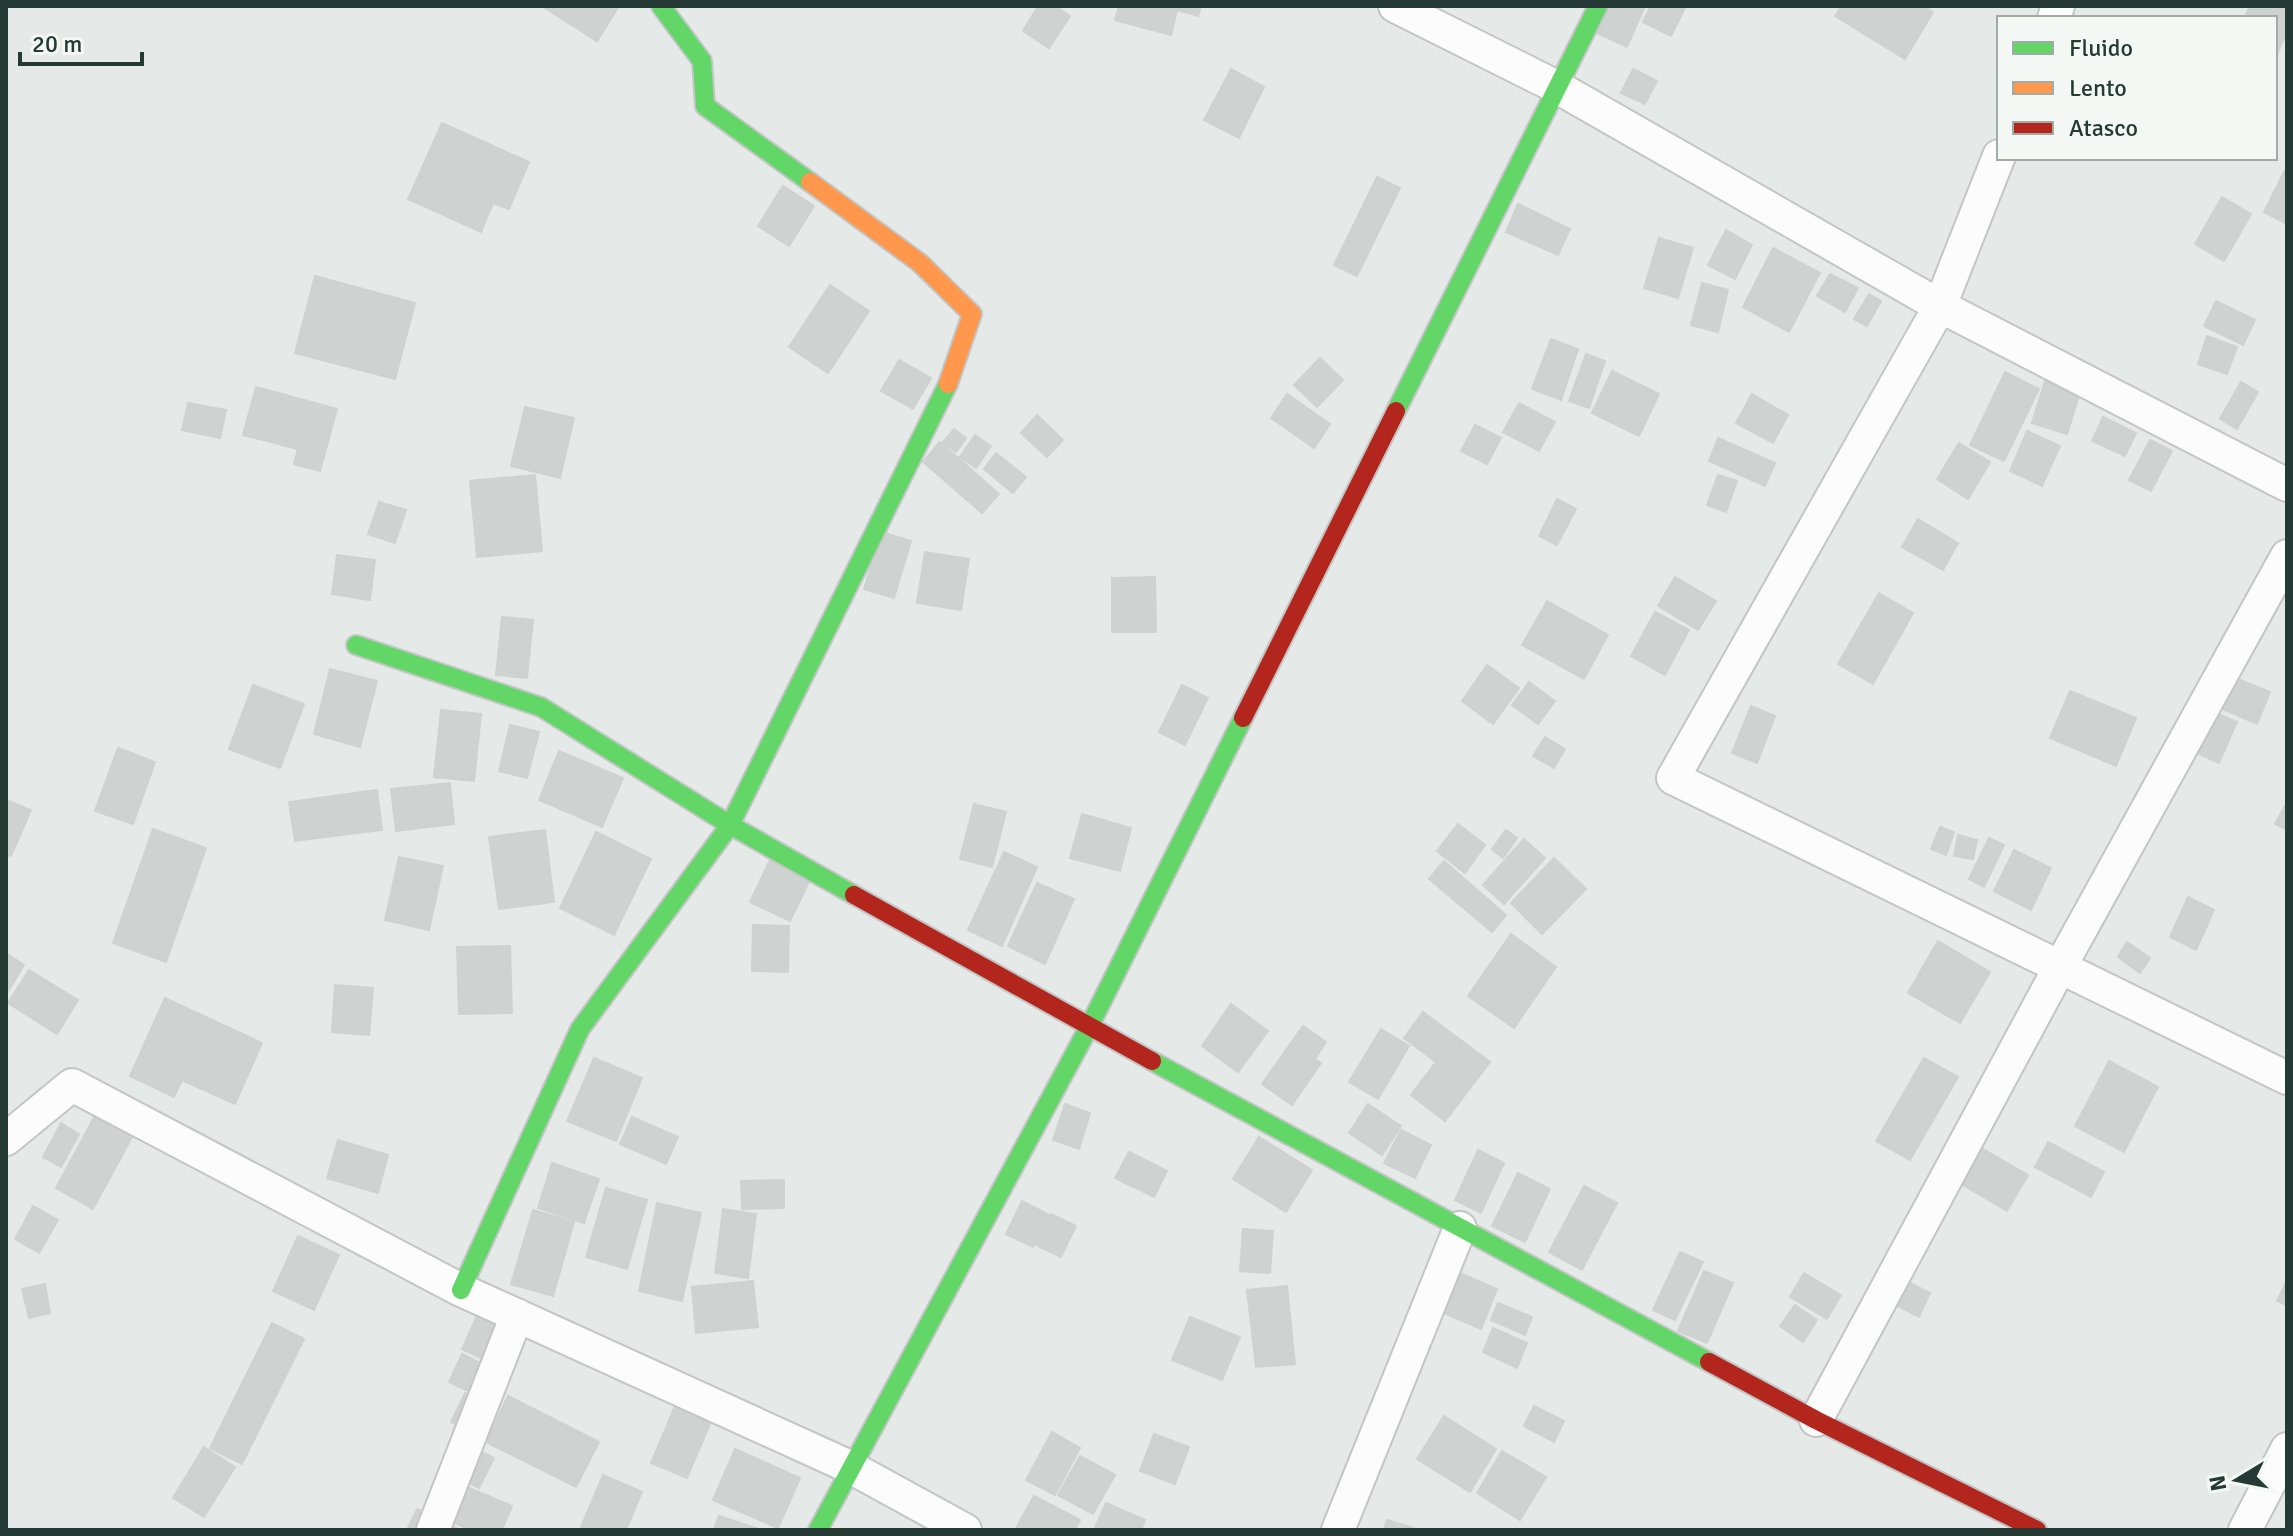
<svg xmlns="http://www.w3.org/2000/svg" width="2293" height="1536" viewBox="0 0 2293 1536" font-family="Signika,sans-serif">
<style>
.building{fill:#ced2d0;stroke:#ced2d0;stroke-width:2}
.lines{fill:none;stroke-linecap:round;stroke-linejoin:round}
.street-casing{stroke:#c2c6c4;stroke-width:36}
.fast-casing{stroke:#c1c6c4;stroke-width:22}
.slow-casing{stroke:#c1c6c4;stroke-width:22}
.jam-casing{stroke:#c1c6c4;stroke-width:22}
.street{stroke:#fbfcfb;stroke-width:32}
.fast{stroke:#63d668;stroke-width:18}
.slow{stroke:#ff974d;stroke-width:18}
.jam{stroke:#b3261e;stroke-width:18}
</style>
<rect width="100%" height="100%" fill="#e5e9e7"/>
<path class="building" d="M 542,6 L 619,6 L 597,41 Z
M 1038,6 L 1055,6 L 1070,16 L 1049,48 L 1023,31 Z
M 1119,6 L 1201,6 L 1198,16 L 1177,10 L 1171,35 L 1115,20 Z
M 1610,6 L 1645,6 L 1627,47 L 1597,33 Z
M 1651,6 L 1686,6 L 1671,36 L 1643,22 Z
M 1842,6 L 1924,6 L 1933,12 L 1905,59 L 1835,16 Z
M 2250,6 L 2287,6 L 2287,32 L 2275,59 L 2275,18 L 2244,18 Z
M 1231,69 L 1264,87 L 1239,138 L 1204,120 Z
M 1633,69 L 1657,81 L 1645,104 L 1621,93 Z
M 442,123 L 529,162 L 509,209 L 493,203 L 481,232 L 408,199 Z
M 2285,170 L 2287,171 L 2287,224 L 2264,212 Z
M 1377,177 L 1400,188 L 1357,276 L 1334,265 Z
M 783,186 L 814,206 L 789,246 L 758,226 Z
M 2222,197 L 2251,214 L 2224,261 L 2195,244 Z
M 1518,204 L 1570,229 L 1558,255 L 1506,232 Z
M 1726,230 L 1752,245 L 1735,279 L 1708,265 Z
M 1659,238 L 1693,248 L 1678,298 L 1644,288 Z
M 1773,248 L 1820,273 L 1789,332 L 1743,307 Z
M 1830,274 L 1858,288 L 1845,312 L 1817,296 Z
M 315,276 L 415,303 L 395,379 L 295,353 Z
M 1702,283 L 1728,290 L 1718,332 L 1691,325 Z
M 830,285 L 869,311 L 828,373 L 789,347 Z
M 1869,294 L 1881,301 L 1867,326 L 1854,319 Z
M 2216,301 L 2255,320 L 2243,345 L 2204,326 Z
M 2207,336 L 2237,347 L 2227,374 L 2198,364 Z
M 1551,339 L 1578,349 L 1561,400 L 1532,389 Z
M 1586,354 L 1605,361 L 1589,408 L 1569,401 Z
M 1320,358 L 1343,380 L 1317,407 L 1294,385 Z
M 899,360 L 931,378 L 913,409 L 881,391 Z
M 1612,371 L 1659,394 L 1639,436 L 1592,413 Z
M 2005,372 L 2039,389 L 2004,461 L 1970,445 Z
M 2045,381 L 2080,393 L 2067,434 L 2032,423 Z
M 2241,382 L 2258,392 L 2237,429 L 2220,419 Z
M 256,387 L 337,409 L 320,471 L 294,464 L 298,449 L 243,435 Z
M 1287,394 L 1330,424 L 1314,448 L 1271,418 Z
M 1752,394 L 1788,415 L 1773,443 L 1736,423 Z
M 188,403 L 226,410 L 220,438 L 182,430 Z
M 1519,403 L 1555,422 L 1539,451 L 1503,432 Z
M 525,407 L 574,418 L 560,478 L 511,466 Z
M 1037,415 L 1063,440 L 1047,457 L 1021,433 Z
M 2103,417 L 2136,433 L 2125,456 L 2092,441 Z
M 1475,425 L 1501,438 L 1487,464 L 1461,451 Z
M 954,429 L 966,438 L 956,452 L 943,442 Z
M 2027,431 L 2060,446 L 2042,486 L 2010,471 Z
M 975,435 L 991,446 L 976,468 L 960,457 Z
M 1718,438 L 1775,463 L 1765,486 L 1709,461 Z
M 2150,440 L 2172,451 L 2151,491 L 2129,480 Z
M 940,442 L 999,494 L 982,513 L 923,462 Z
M 1959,443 L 1990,462 L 1968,499 L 1937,479 Z
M 996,453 L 1026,477 L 1013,493 L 984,469 Z
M 535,475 L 542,551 L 477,557 L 470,481 Z
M 1718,475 L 1737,481 L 1726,512 L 1707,505 Z
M 1557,499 L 1576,509 L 1557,545 L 1539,536 Z
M 379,502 L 406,510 L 395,543 L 368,534 Z
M 1918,519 L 1958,543 L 1943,570 L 1902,547 Z
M 881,532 L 911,541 L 894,598 L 864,589 Z
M 925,552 L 969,559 L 961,610 L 917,603 Z
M 337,555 L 375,560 L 370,600 L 332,594 Z
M 1155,577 L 1156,632 L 1112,632 L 1112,578 Z
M 1675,577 L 1716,601 L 1698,630 L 1658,606 Z
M 1879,593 L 1913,613 L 1873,684 L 1838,664 Z
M 1547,601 L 1608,635 L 1584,679 L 1522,645 Z
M 1655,612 L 1689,630 L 1665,675 L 1631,656 Z
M 502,617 L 533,620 L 527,678 L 496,675 Z
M 1487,665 L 1519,688 L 1493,724 L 1462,701 Z
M 330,669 L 377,681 L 360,747 L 314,734 Z
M 2233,677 L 2270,692 L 2257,724 L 2220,708 Z
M 1529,682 L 1555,701 L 1538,724 L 1512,705 Z
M 253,685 L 304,704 L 280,768 L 229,749 Z
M 1182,685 L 1208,698 L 1185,745 L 1159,732 Z
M 2070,691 L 2136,718 L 2116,766 L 2050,738 Z
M 1751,706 L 1775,716 L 1757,763 L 1732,753 Z
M 2207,709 L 2237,722 L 2219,763 L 2189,749 Z
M 441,710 L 481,714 L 474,781 L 434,777 Z
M 510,725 L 539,732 L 527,778 L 499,771 Z
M 1545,737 L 1565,749 L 1554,768 L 1533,756 Z
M 118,748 L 155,762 L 133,824 L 95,811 Z
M 559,751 L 623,778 L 602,827 L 539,800 Z
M 450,783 L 454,824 L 396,831 L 391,789 Z
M 377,790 L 382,830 L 295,841 L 289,802 Z
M 6,800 L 31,810 L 11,856 L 6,854 Z
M 2287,802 L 2287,830 L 2275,824 Z
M 974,804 L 1006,812 L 992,867 L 960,859 Z
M 1082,814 L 1131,828 L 1120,871 L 1070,858 Z
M 1458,824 L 1485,845 L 1465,873 L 1437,851 Z
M 1940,827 L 1954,832 L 1946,855 L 1931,849 Z
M 153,829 L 206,848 L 166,962 L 113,943 Z
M 545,830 L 554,902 L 499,909 L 489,837 Z
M 1506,830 L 1517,838 L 1503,858 L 1492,849 Z
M 596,832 L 651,859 L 614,935 L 560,908 Z
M 1958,835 L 1977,840 L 1973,859 L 1954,856 Z
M 1989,838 L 2004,845 L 1984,887 L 1969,879 Z
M 1524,839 L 1545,858 L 1504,904 L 1483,885 Z
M 2014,850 L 2051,868 L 2031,910 L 1994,891 Z
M 1004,852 L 1037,867 L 1002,946 L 968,930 Z
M 399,857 L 443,866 L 429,930 L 385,920 Z
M 1554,858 L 1586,889 L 1542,934 L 1511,903 Z
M 770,860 L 810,880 L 790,921 L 750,902 Z
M 1444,861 L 1506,915 L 1492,932 L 1429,879 Z
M 1037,883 L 1074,899 L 1045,964 L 1008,946 Z
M 2188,897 L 2214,910 L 2196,950 L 2170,937 Z
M 753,925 L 789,926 L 788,972 L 752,971 Z
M 1511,934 L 1556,967 L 1514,1028 L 1468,996 Z
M 1938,941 L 1990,972 L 1960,1023 L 1908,993 Z
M 2127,942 L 2150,958 L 2140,973 L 2118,957 Z
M 510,946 L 512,1013 L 459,1014 L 457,947 Z
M 6,953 L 24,965 L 6,995 Z
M 29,970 L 78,1000 L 57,1034 L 8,1003 Z
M 335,985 L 373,988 L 369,1035 L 332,1032 Z
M 165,998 L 262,1043 L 235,1104 L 182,1080 L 174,1097 L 130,1076 Z
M 1231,1004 L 1268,1031 L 1238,1072 L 1202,1046 Z
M 1423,1012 L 1490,1062 L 1445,1121 L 1411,1095 L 1436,1062 L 1404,1038 Z
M 1303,1026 L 1326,1042 L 1315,1059 L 1321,1063 L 1292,1105 L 1262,1084 Z
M 1381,1029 L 1409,1046 L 1378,1099 L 1349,1082 Z
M 594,1058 L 642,1078 L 616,1141 L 567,1121 Z
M 1924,1058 L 1958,1077 L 1910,1160 L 1876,1141 Z
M 2109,1061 L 2158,1087 L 2124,1152 L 2075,1126 Z
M 1065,1104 L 1090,1113 L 1079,1149 L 1053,1140 Z
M 1368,1104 L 1401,1126 L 1382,1155 L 1349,1133 Z
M 100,1106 L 138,1126 L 93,1209 L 56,1188 Z
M 632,1117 L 678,1137 L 666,1164 L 620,1144 Z
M 61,1123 L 79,1134 L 61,1167 L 43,1157 Z
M 1401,1130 L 1431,1145 L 1415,1178 L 1384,1163 Z
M 1259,1137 L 1312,1170 L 1286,1212 L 1233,1179 Z
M 338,1140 L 388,1155 L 378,1193 L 327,1178 Z
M 2048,1142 L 2104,1172 L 2091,1197 L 2035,1167 Z
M 1976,1145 L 2028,1175 L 2007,1211 L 1956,1181 Z
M 1478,1150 L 1504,1163 L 1481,1213 L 1455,1200 Z
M 1129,1152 L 1167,1171 L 1154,1197 L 1115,1178 Z
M 552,1163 L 599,1179 L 584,1223 L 538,1208 Z
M 1518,1173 L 1550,1189 L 1525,1242 L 1492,1226 Z
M 784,1180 L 784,1208 L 742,1209 L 741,1181 Z
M 1584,1186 L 1617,1203 L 1582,1270 L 1549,1252 Z
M 606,1188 L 647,1200 L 627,1269 L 586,1257 Z
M 1022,1201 L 1049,1215 L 1033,1247 L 1006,1234 Z
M 657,1203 L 701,1213 L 682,1301 L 639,1291 Z
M 33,1206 L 58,1220 L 39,1253 L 15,1239 Z
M 723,1209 L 756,1214 L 748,1278 L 715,1273 Z
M 533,1210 L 574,1222 L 553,1296 L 511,1284 Z
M 1051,1214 L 1076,1226 L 1061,1257 L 1036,1245 Z
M 1243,1229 L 1273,1231 L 1270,1273 L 1240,1271 Z
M 298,1236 L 339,1255 L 314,1310 L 273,1291 Z
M 1680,1252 L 1703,1262 L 1675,1320 L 1653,1310 Z
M 1455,1271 L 1497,1289 L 1481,1329 L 1439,1311 Z
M 1704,1271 L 1733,1283 L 1707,1343 L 1678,1331 Z
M 1804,1273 L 1841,1295 L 1827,1319 L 1790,1297 Z
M 2287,1280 L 2287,1305 L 2277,1301 Z
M 753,1281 L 758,1327 L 696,1333 L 692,1287 Z
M 1906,1281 L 1930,1293 L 1919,1317 L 1894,1304 Z
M 45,1284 L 50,1313 L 29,1318 L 22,1289 Z
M 1287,1286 L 1295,1364 L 1256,1367 L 1247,1290 Z
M 1498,1303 L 1532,1317 L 1525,1335 L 1491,1320 Z
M 1795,1305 L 1817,1320 L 1803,1342 L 1780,1326 Z
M 481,1307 L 519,1325 L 500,1367 L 462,1349 Z
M 1190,1317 L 1240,1337 L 1222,1380 L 1172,1360 Z
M 272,1323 L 304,1339 L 242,1464 L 210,1448 Z
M 1493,1328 L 1527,1343 L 1517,1368 L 1483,1352 Z
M 462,1354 L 502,1374 L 489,1401 L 449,1382 Z
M 465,1393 L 494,1407 L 480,1436 L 451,1422 Z
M 508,1396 L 599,1442 L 576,1487 L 486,1442 Z
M 676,1404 L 712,1419 L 687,1478 L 651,1463 Z
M 1534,1406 L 1564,1421 L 1554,1442 L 1524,1426 Z
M 1444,1416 L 1496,1449 L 1470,1492 L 1417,1459 Z
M 1052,1432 L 1080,1448 L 1055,1495 L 1026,1480 Z
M 1154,1434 L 1189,1447 L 1175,1484 L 1140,1471 Z
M 456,1439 L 494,1458 L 479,1488 L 442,1469 Z
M 204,1447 L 235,1467 L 204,1517 L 173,1498 Z
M 735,1449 L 800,1478 L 778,1528 L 713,1500 Z
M 1502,1451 L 1546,1477 L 1520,1520 L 1477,1493 Z
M 1080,1456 L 1115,1475 L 1093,1514 L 1058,1495 Z
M 603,1475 L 642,1492 L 626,1530 L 587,1530 L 581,1527 Z
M 462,1485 L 512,1506 L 502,1530 L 470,1530 L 448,1520 Z
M 1034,1496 L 1080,1520 L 1075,1530 L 1015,1530 Z
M 1106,1503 L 1145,1520 L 1141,1530 L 1094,1530 Z
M 417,1509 L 460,1530 L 407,1530 Z
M 719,1516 L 762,1530 L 714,1530 Z
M 1387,1520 L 1420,1530 L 1384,1530 Z"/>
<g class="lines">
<defs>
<path id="street" d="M 1395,6 L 1557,87 L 1940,306 L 2287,485
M 2054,18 L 2058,6
M 1999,156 L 1940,306 L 1673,778 L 2287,1078
M 6,1139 L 72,1085 L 461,1290 L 850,1467 L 965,1530
M 1816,1420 L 2060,967 L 2287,556
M 433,1530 L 517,1315
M 1338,1530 L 1460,1228
M 2245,1530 L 2287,1449"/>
<path id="fast" d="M 661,6 L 702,61 L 705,106 L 810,182
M 1396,411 L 1598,6
M 356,645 L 541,707 L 730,825 L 854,895
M 1152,1061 L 1709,1362
M 461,1290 L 580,1029 L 730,825 L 948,384
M 818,1530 L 1089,1027 L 1243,718"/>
<path id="slow" d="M 810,182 L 920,263 L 972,314 L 948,384"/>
<path id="jam" d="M 1243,718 L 1396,411
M 854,895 L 1152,1061
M 1709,1362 L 1816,1420 L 2037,1530"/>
</defs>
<use href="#street" class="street-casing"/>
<use href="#fast" class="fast-casing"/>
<use href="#slow" class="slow-casing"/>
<use href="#jam" class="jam-casing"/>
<use href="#street" class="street"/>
<use href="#fast" class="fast"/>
<use href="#slow" class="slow"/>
<use href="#jam" class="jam"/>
</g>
<rect width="2293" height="1536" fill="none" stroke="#253a34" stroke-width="16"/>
<rect x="1997" y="16" width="280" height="144" fill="#f3f8f5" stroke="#a1aca8" stroke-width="2"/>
<rect x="2013" y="42" width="40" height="12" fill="#63d668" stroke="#a1aca8" stroke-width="2"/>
<text x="2069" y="56" font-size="24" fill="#253a34">Fluido</text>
<rect x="2013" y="82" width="40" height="12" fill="#ff974d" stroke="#a1aca8" stroke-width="2"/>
<text x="2069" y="96" font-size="24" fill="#253a34">Lento</text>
<rect x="2013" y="122" width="40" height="12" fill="#b3261e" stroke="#a1aca8" stroke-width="2"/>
<text x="2069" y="136" font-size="24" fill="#253a34">Atasco</text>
<g transform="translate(2237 1480) rotate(260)" stroke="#f3f8f5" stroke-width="6" paint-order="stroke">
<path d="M0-6L14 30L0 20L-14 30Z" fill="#253a34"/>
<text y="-12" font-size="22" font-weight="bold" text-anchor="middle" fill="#253a34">N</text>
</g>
<path d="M20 52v12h122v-12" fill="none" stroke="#253a34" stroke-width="4"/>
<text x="32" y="52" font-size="24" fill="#253a34" stroke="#f3f8f5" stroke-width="6" paint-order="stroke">20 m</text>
</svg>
